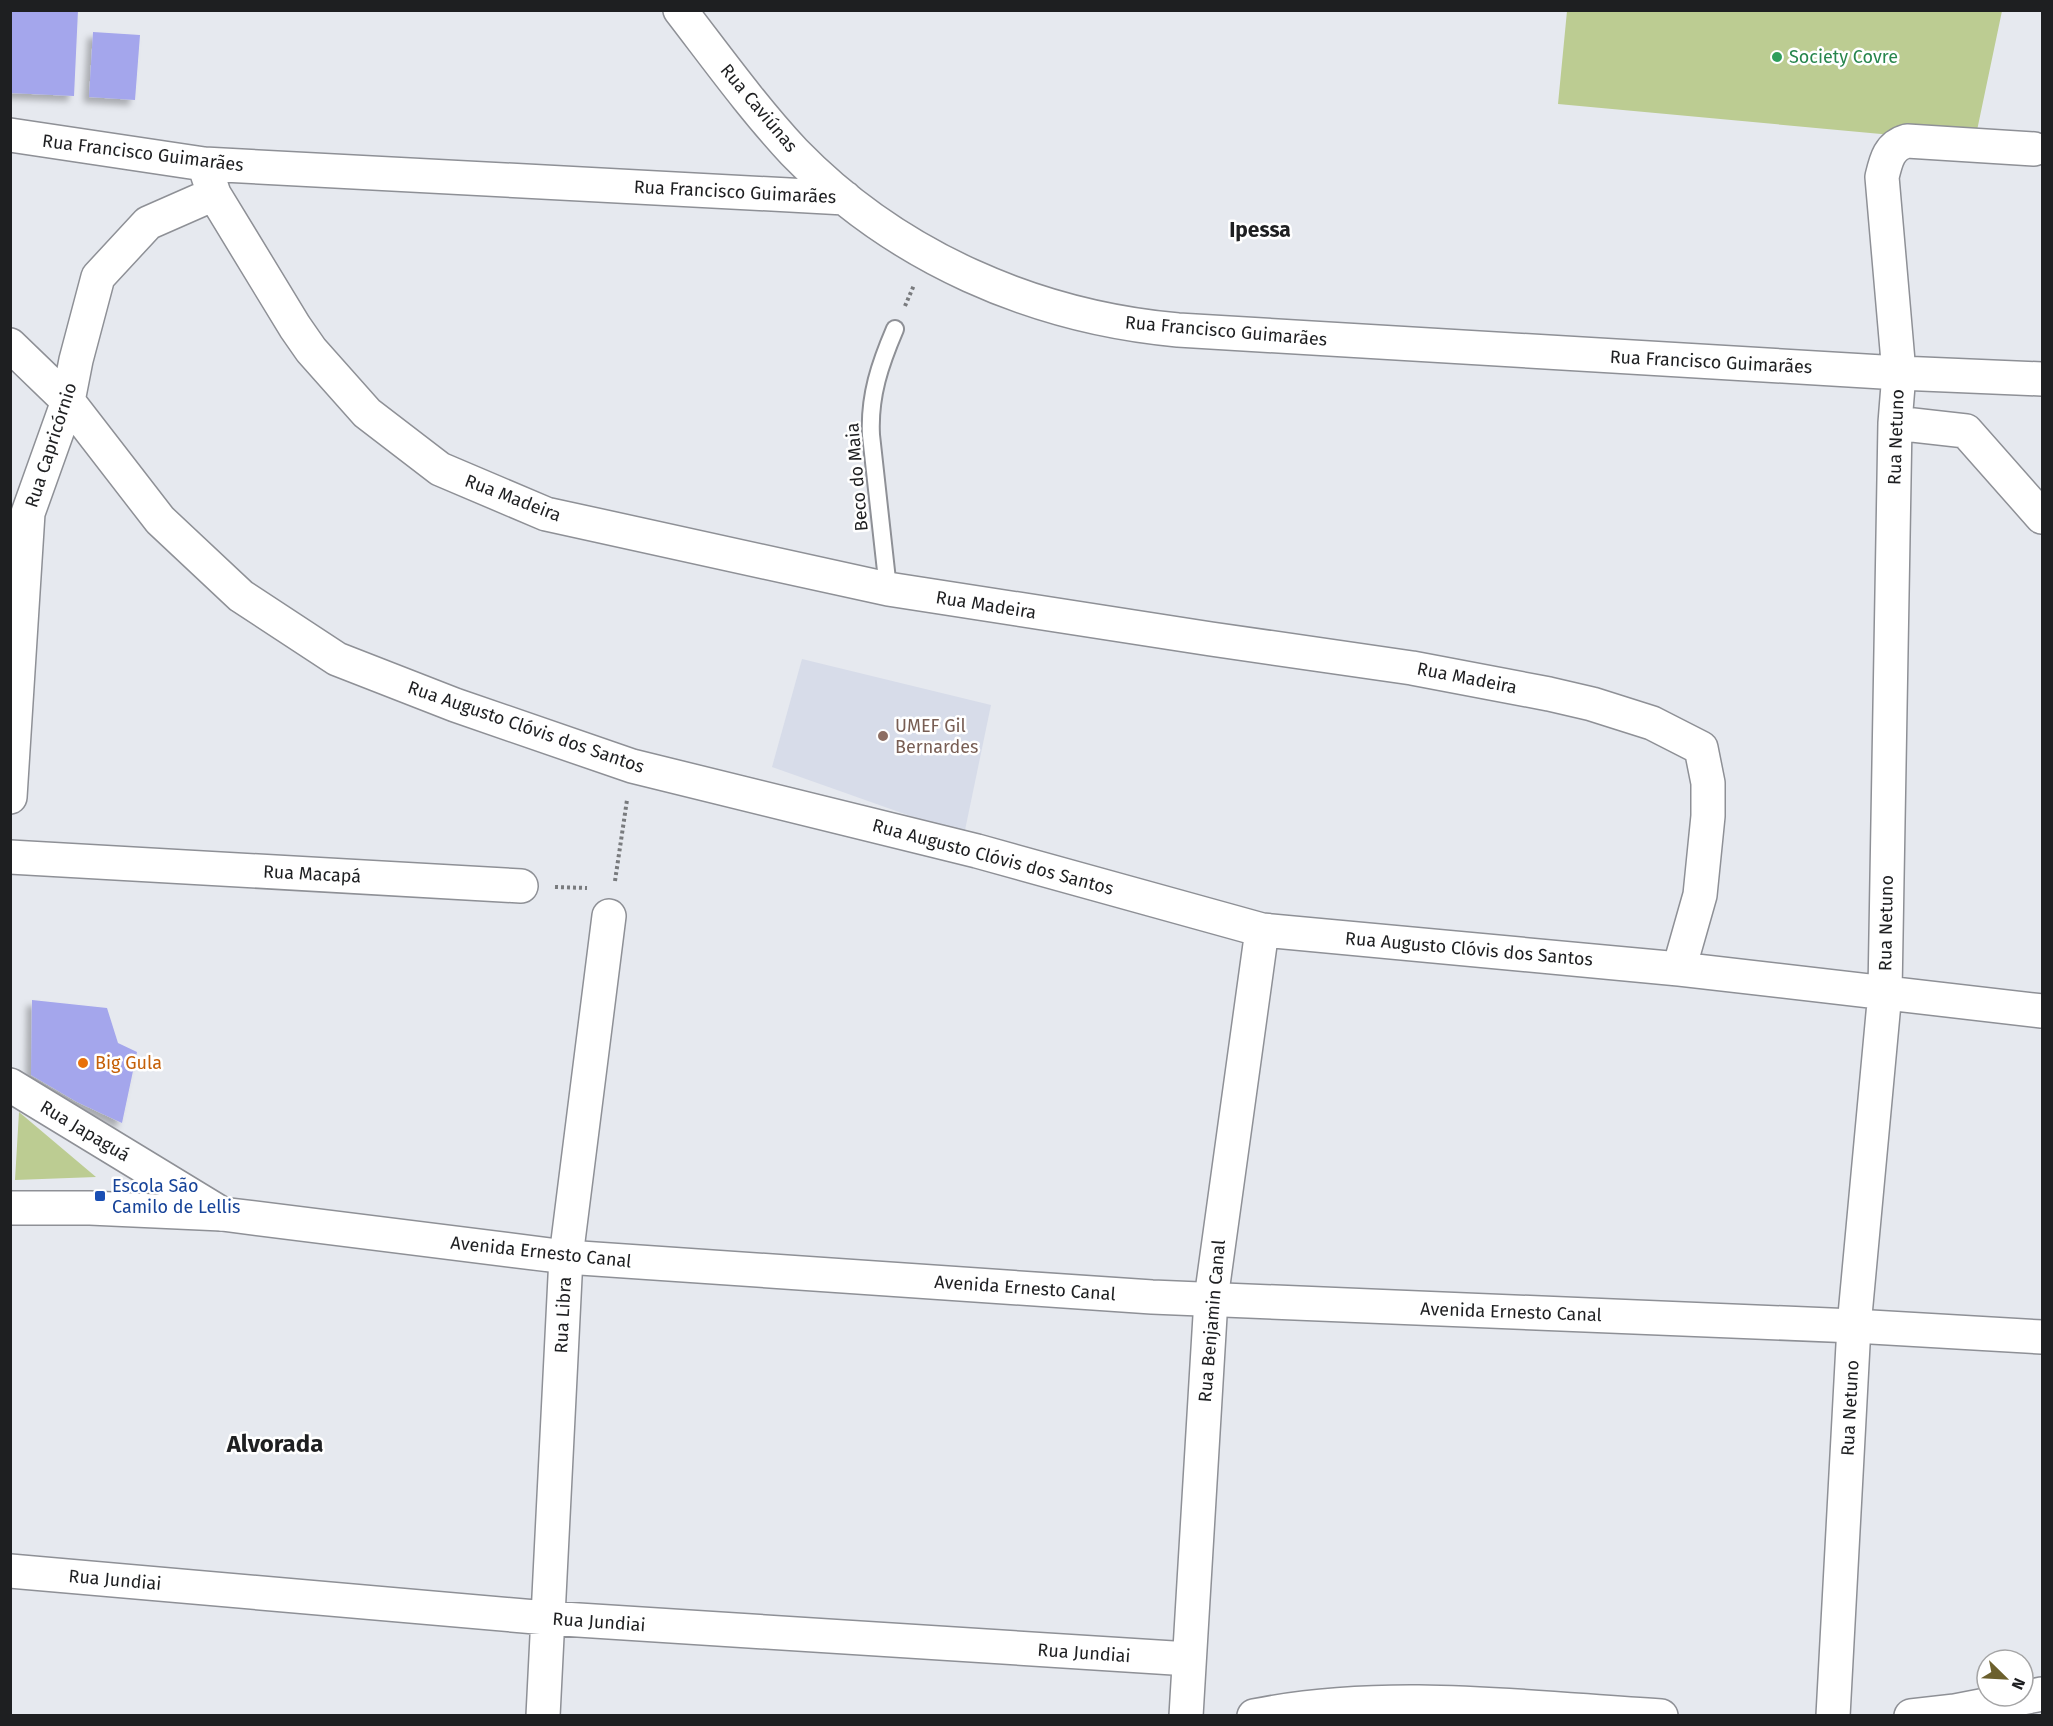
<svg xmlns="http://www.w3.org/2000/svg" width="2053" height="1726" viewBox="0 0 2053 1726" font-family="'Fira Sans',sans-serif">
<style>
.built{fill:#d7dce9}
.green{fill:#bccc92}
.building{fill:#a4a6ec;filter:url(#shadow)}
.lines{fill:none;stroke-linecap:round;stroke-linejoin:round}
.lane-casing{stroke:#8e9096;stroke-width:20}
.street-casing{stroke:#8e9096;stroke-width:36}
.secondary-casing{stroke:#8e9096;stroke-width:36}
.path{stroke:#797b7e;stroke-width:4;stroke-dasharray:3 3;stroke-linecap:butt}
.lane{stroke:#fff;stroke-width:16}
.street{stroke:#fff;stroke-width:33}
.secondary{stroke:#fff;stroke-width:33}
.leisure-dot{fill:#2e9e5b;stroke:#fff;stroke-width:2}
.education-dot{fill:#8d6e63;stroke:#fff;stroke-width:2}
.food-dot{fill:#e8710a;stroke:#fff;stroke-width:2}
.transit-dot{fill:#1a4fb4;stroke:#fff;stroke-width:2}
.labels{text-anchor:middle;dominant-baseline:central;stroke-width:5;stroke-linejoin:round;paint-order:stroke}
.leisure-label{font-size:18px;fill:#27864d;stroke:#fff;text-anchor:start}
.street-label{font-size:18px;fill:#1e1f21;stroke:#fff}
.education-label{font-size:18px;fill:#785e54;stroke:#fff;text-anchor:start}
.food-label{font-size:18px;fill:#c56008;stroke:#fff;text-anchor:start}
.transit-label{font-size:18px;fill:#164399;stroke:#fff;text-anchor:start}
.quarter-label{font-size:21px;font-weight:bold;fill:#1e1f21;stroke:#fff}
.district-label{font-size:24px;font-weight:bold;fill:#1e1f21;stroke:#fff}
</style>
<defs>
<filter id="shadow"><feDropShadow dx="-5.5" dy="5.5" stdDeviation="3" flood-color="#0004"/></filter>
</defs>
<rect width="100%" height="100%" fill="#e6e9ef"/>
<path class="built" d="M 802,659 L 991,705 L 964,835 L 772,767 Z"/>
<path class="green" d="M 1567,11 L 2002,11 L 1975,140 L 1957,141 L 1558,104 Z
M 19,1112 L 96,1177 L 15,1180 Z"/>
<path class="building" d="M 10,10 L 78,10 L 74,96 L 10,93 Z
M 93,32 L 140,35 L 135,100 L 89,97 Z
M 32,1000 L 107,1008 L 118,1043 L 137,1052 L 122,1123 L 77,1102 L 31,1075 Z"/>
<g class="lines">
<defs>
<path id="lane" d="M 888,589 L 871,435 C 869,396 880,364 895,329"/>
<path id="street" d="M 680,10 C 717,58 753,108 794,152 C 896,257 1034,317 1178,330 L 1899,373 L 2042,379
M 10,135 L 204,164 L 845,198
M 204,164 L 214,194 L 295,327 L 311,350 L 367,413 L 440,469 L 546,514 L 888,589 L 1211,639 L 1412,668 L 1549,694 L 1592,704 L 1652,723 L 1701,748 L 1708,783 L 1708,816 L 1700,895 L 1679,969
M 10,345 L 68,401 L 160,520 L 241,596 L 337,659 L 455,705 L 632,766 L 977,851 L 1262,930 L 1679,969 L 2042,1011
M 1895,423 L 1966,431 L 2042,517
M 10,797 L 28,513 L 68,401 L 76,360 L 98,277 L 148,223 L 214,194
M 10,857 L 521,886
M 10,1085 L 222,1214
M 10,1571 L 547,1618 L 1189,1659
M 543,1716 L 566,1257 L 609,916
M 1186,1716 L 1211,1299 L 1262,930
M 1833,1716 L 1854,1326 L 1885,992 L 1895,423 L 1899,373 L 1882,177 C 1886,160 1889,146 1907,141 L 2034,149"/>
<path id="secondary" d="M 10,1208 L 90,1208 L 222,1214 L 566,1257 L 1152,1297 L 1854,1326 L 2042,1337
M 1254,1716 C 1386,1689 1528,1708 1661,1716
M 1911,1716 L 1955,1711 L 2042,1694"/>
</defs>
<use href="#lane" class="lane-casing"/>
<use href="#street" class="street-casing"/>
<use href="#secondary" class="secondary-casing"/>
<path class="path" d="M 905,306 L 914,285
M 615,881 L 627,800
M 555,887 L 587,888"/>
<use href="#lane" class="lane"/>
<use href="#street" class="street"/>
<use href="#secondary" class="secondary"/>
</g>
<circle class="leisure-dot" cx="1777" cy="57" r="6"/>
<circle class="education-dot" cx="883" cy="736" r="6"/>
<circle class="food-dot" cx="83" cy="1063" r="6"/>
<rect class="transit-dot" x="94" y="1190" width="12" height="12" rx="3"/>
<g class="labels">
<g class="leisure-label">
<text x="1789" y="57">Society Covre</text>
</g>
<g class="street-label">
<text transform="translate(759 108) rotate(50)">Rua Caviúnas</text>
<text transform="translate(143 153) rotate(7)">Rua Francisco Guimarães</text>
<text transform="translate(735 192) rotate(3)">Rua Francisco Guimarães</text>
<text transform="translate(1226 331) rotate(5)">Rua Francisco Guimarães</text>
<text transform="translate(1711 362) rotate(3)">Rua Francisco Guimarães</text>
<text transform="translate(1896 437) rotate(-88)">Rua Netuno</text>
<text transform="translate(51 445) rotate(-72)">Rua Capricórnio</text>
<text transform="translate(857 477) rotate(-95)">Beco do Maia</text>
<text transform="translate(513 498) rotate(21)">Rua Madeira</text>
<text transform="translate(986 605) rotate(9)">Rua Madeira</text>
<text transform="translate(1467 678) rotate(11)">Rua Madeira</text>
<text transform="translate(526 727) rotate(19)">Rua Augusto Clóvis dos Santos</text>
<text transform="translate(993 857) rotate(15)">Rua Augusto Clóvis dos Santos</text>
<text transform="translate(312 874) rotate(3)">Rua Macapá</text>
<text transform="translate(1886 923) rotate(-89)">Rua Netuno</text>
<text transform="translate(1469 949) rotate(5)">Rua Augusto Clóvis dos Santos</text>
<text transform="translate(85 1131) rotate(31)">Rua Japaguá</text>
<text transform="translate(541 1252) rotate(6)">Avenida Ernesto Canal</text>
<text transform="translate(1025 1288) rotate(4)">Avenida Ernesto Canal</text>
<text transform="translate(1511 1312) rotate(2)">Avenida Ernesto Canal</text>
<text transform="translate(563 1315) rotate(-87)">Rua Libra</text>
<text transform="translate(1212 1321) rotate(-85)">Rua Benjamin Canal</text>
<text transform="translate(1850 1408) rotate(-87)">Rua Netuno</text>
<text transform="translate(115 1580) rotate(5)">Rua Jundiai</text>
<text transform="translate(599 1622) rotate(4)">Rua Jundiai</text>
<text transform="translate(1084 1653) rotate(4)">Rua Jundiai</text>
</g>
<g class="education-label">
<text x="895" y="726">UMEF Gil<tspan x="895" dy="21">Bernardes</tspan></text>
</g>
<g class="food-label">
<text x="95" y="1063">Big Gula</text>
</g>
<g class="transit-label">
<text x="112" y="1186">Escola São<tspan x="112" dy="21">Camilo de Lellis</tspan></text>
</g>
<g class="quarter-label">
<text x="1260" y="230">Ipessa</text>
</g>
<g class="district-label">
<text x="275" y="1444">Alvorada</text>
</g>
</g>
<rect width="2053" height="1726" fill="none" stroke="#1e1f21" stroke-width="24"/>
<g transform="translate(2005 1678) rotate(114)"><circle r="28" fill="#ffffff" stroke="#a5a5a6" stroke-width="1.5"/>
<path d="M0-4.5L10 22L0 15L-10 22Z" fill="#6c602d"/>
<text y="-9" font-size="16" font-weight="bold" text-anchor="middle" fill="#1e1f21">N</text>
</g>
</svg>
